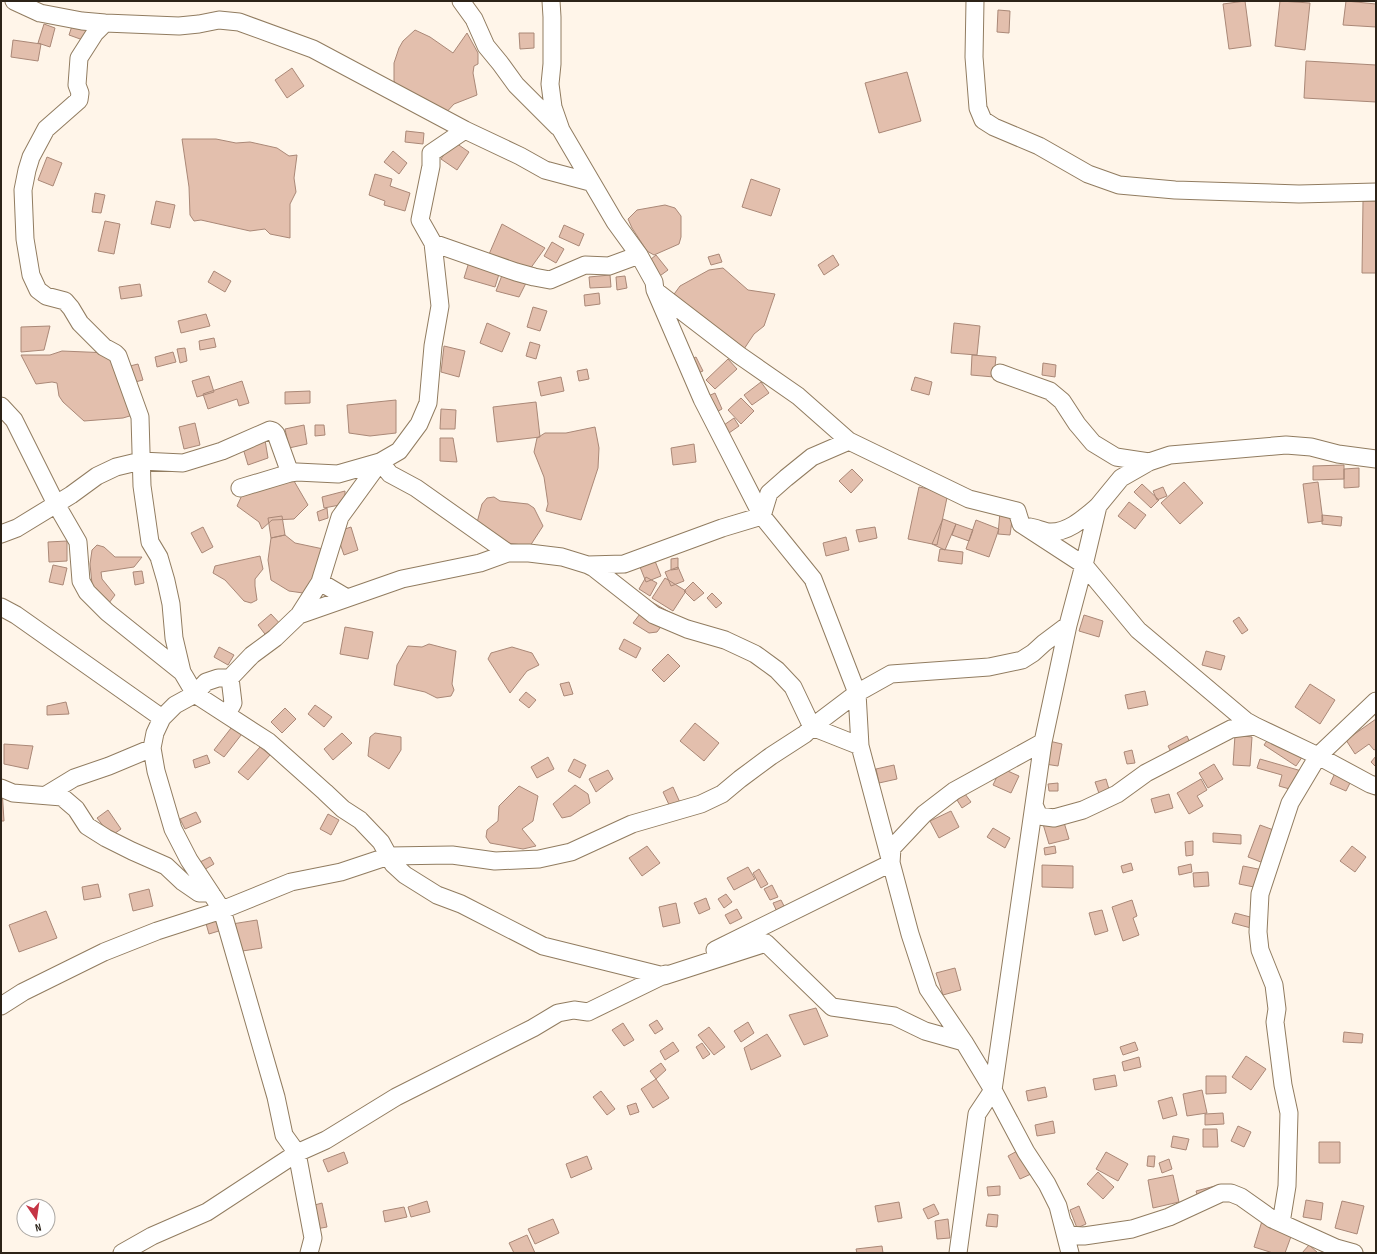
<svg xmlns="http://www.w3.org/2000/svg" width="1377" height="1254" viewBox="0 0 1377 1254" font-family="'Sofia Sans Condensed',sans-serif">
<style>
.building{fill:#e3bfad;stroke:#a87}
.lines{fill:none;stroke-linecap:round;stroke-linejoin:round}
.minor-casing{stroke:#917c60;stroke-width:19}
.minor{stroke:#fff;stroke-width:17}
</style>
<rect width="100%" height="100%" fill="#fff5e9"/>
<path class="building" d="M 1245,1 L 1251,46 L 1229,49 L 1223,4 Z
M 1280,1 L 1310,3 L 1305,50 L 1275,46 Z
M 1346,1 L 1376,4 L 1376,27 L 1343,25 Z
M 998,10 L 1010,11 L 1009,33 L 997,32 Z
M 73,23 L 87,28 L 83,40 L 69,35 Z
M 44,24 L 55,28 L 50,47 L 38,43 Z
M 415,30 L 430,37 L 453,53 L 467,33 L 478,53 L 478,64 L 474,66 L 473,73 L 477,95 L 454,104 L 443,116 L 401,89 L 394,81 L 394,63 L 399,48 L 403,41 Z
M 519,33 L 534,33 L 534,48 L 520,49 Z
M 13,40 L 41,44 L 38,61 L 11,57 Z
M 1306,61 L 1376,65 L 1376,102 L 1304,98 Z
M 292,68 L 304,86 L 287,98 L 275,80 Z
M 907,72 L 921,121 L 879,133 L 865,83 Z
M 406,131 L 424,133 L 423,144 L 405,142 Z
M 182,139 L 216,139 L 236,143 L 250,142 L 277,148 L 289,156 L 297,155 L 294,178 L 296,192 L 290,204 L 290,238 L 270,234 L 265,229 L 250,231 L 201,220 L 194,221 L 190,215 L 189,187 Z
M 453,141 L 469,152 L 457,170 L 441,159 Z
M 393,151 L 407,163 L 399,174 L 384,162 Z
M 47,157 L 62,163 L 53,186 L 38,180 Z
M 375,174 L 392,179 L 390,186 L 410,193 L 405,211 L 384,205 L 385,201 L 369,195 Z
M 751,179 L 780,189 L 771,216 L 742,207 Z
M 95,193 L 105,195 L 101,213 L 92,212 Z
M 156,201 L 175,205 L 170,228 L 151,224 Z
M 1363,201 L 1376,201 L 1376,273 L 1362,273 Z
M 665,205 L 675,208 L 681,216 L 681,237 L 679,244 L 654,255 L 647,251 L 632,228 L 628,219 L 637,210 Z
M 105,221 L 120,224 L 114,254 L 98,251 Z
M 502,224 L 545,248 L 530,269 L 487,259 Z
M 564,225 L 584,234 L 579,246 L 559,237 Z
M 552,242 L 564,249 L 556,263 L 544,256 Z
M 719,254 L 722,262 L 711,265 L 708,257 Z
M 656,255 L 668,270 L 657,278 L 645,264 Z
M 833,255 L 839,265 L 824,275 L 818,265 Z
M 469,262 L 500,271 L 495,287 L 464,278 Z
M 723,268 L 748,290 L 775,294 L 764,326 L 754,334 L 742,352 L 672,297 L 680,286 L 709,270 Z
M 504,270 L 527,281 L 519,297 L 496,291 Z
M 214,271 L 231,281 L 225,292 L 208,282 Z
M 610,275 L 611,287 L 590,288 L 589,277 Z
M 625,276 L 627,288 L 617,290 L 616,277 Z
M 140,284 L 142,296 L 121,299 L 119,287 Z
M 599,293 L 600,304 L 585,306 L 584,295 Z
M 533,307 L 547,311 L 540,331 L 527,327 Z
M 206,314 L 210,326 L 181,333 L 178,321 Z
M 487,323 L 510,333 L 502,352 L 480,343 Z
M 954,323 L 980,326 L 977,355 L 951,353 Z
M 50,326 L 44,350 L 21,352 L 21,327 Z
M 214,338 L 216,347 L 200,350 L 199,341 Z
M 530,342 L 540,345 L 536,359 L 526,356 Z
M 444,346 L 465,351 L 459,377 L 441,372 Z
M 185,348 L 187,361 L 180,363 L 177,349 Z
M 62,351 L 110,353 L 133,415 L 123,418 L 84,421 L 63,402 L 59,396 L 57,383 L 52,382 L 36,384 L 21,355 L 50,355 Z
M 173,352 L 176,362 L 157,367 L 155,357 Z
M 972,355 L 996,357 L 994,377 L 971,375 Z
M 696,357 L 703,371 L 693,375 L 687,361 Z
M 728,359 L 737,369 L 715,389 L 706,380 Z
M 1043,363 L 1056,365 L 1055,377 L 1042,375 Z
M 138,364 L 143,380 L 135,382 L 130,366 Z
M 587,369 L 589,379 L 579,381 L 577,371 Z
M 209,376 L 214,392 L 197,397 L 192,381 Z
M 561,377 L 564,391 L 541,396 L 538,382 Z
M 915,377 L 932,382 L 929,395 L 911,390 Z
M 242,381 L 249,403 L 239,406 L 237,399 L 208,409 L 203,394 Z
M 761,382 L 769,393 L 752,405 L 744,395 Z
M 310,391 L 310,403 L 285,404 L 285,392 Z
M 715,393 L 722,409 L 713,414 L 706,397 Z
M 741,398 L 754,411 L 741,424 L 728,410 Z
M 396,400 L 396,433 L 370,436 L 349,433 L 347,405 Z
M 536,402 L 540,437 L 497,442 L 493,407 Z
M 441,409 L 456,410 L 455,429 L 440,429 Z
M 734,418 L 739,426 L 729,433 L 724,425 Z
M 195,423 L 200,445 L 184,449 L 179,427 Z
M 304,425 L 307,444 L 289,448 L 285,429 Z
M 315,425 L 324,425 L 325,435 L 315,436 Z
M 595,427 L 599,448 L 598,468 L 581,520 L 546,511 L 548,504 L 544,477 L 534,452 L 537,438 L 545,433 L 566,433 Z
M 440,438 L 453,438 L 457,462 L 440,461 Z
M 265,440 L 268,458 L 248,465 L 242,445 Z
M 694,444 L 696,462 L 673,465 L 671,448 Z
M 1344,465 L 1344,479 L 1313,480 L 1313,466 Z
M 1359,468 L 1359,487 L 1344,488 L 1344,469 Z
M 852,469 L 863,480 L 851,493 L 839,481 Z
M 294,481 L 308,505 L 294,519 L 272,520 L 262,529 L 259,522 L 237,506 L 243,493 Z
M 1184,482 L 1203,503 L 1180,524 L 1161,503 Z
M 1318,482 L 1323,521 L 1308,523 L 1303,484 Z
M 1142,484 L 1159,500 L 1151,508 L 1134,492 Z
M 919,487 L 948,493 L 937,545 L 908,539 Z
M 1163,487 L 1167,496 L 1157,500 L 1153,491 Z
M 345,491 L 345,504 L 324,508 L 322,497 Z
M 494,497 L 500,501 L 528,504 L 534,508 L 543,526 L 530,546 L 492,541 L 475,530 L 482,504 L 487,498 Z
M 1129,502 L 1146,515 L 1135,529 L 1118,516 Z
M 327,508 L 328,518 L 319,521 L 317,512 Z
M 1000,512 L 1013,513 L 1010,535 L 998,534 Z
M 1322,515 L 1342,517 L 1341,526 L 1322,524 Z
M 282,516 L 285,535 L 271,538 L 268,518 Z
M 943,519 L 956,524 L 945,550 L 932,544 Z
M 976,520 L 999,529 L 989,557 L 966,549 Z
M 956,524 L 973,530 L 969,541 L 952,535 Z
M 203,527 L 213,547 L 202,553 L 191,533 Z
M 351,527 L 358,550 L 344,555 L 336,532 Z
M 875,527 L 877,538 L 859,542 L 856,530 Z
M 285,535 L 295,543 L 328,550 L 311,591 L 303,593 L 289,591 L 271,580 L 268,560 L 271,538 Z
M 846,537 L 849,550 L 826,556 L 823,543 Z
M 67,541 L 67,561 L 49,562 L 48,542 Z
M 97,545 L 104,547 L 115,557 L 142,557 L 134,567 L 101,572 L 102,579 L 115,595 L 109,603 L 98,596 L 92,584 L 90,564 L 92,550 Z
M 940,549 L 963,552 L 962,564 L 938,561 Z
M 260,556 L 263,569 L 255,579 L 255,586 L 257,600 L 251,603 L 244,601 L 225,580 L 213,573 L 215,566 Z
M 678,558 L 678,569 L 671,570 L 671,559 Z
M 655,561 L 661,576 L 646,582 L 640,567 Z
M 53,565 L 67,568 L 63,585 L 49,582 Z
M 678,567 L 684,581 L 671,586 L 665,572 Z
M 142,571 L 144,583 L 135,585 L 133,572 Z
M 646,577 L 657,583 L 650,596 L 639,589 Z
M 665,578 L 686,591 L 673,611 L 652,598 Z
M 693,582 L 704,593 L 694,601 L 684,591 Z
M 712,593 L 722,603 L 716,608 L 707,598 Z
M 650,601 L 671,613 L 657,632 L 649,633 L 633,623 Z
M 271,614 L 284,628 L 268,638 L 258,625 Z
M 1084,615 L 1103,621 L 1099,637 L 1079,631 Z
M 1239,617 L 1248,630 L 1242,634 L 1233,621 Z
M 345,627 L 373,632 L 368,659 L 340,654 Z
M 624,639 L 641,648 L 636,658 L 619,649 Z
M 429,644 L 456,651 L 452,684 L 454,690 L 451,696 L 437,698 L 425,692 L 394,685 L 397,665 L 408,646 L 422,647 Z
M 219,647 L 234,655 L 228,665 L 214,657 Z
M 512,647 L 532,653 L 539,665 L 527,671 L 510,693 L 488,659 L 491,653 Z
M 1206,651 L 1225,656 L 1221,670 L 1202,665 Z
M 668,654 L 680,666 L 664,682 L 652,670 Z
M 569,682 L 573,694 L 564,696 L 560,684 Z
M 1310,684 L 1335,700 L 1320,724 L 1295,707 Z
M 1145,691 L 1148,705 L 1128,709 L 1125,695 Z
M 526,692 L 536,700 L 529,708 L 519,700 Z
M 66,702 L 69,714 L 47,715 L 47,706 Z
M 315,705 L 332,717 L 324,727 L 308,714 Z
M 285,708 L 296,719 L 282,733 L 271,722 Z
M 1376,719 L 1376,749 L 1374,750 L 1369,744 L 1355,754 L 1346,740 Z
M 235,723 L 245,730 L 224,757 L 214,750 Z
M 695,723 L 719,743 L 704,761 L 680,741 Z
M 1273,732 L 1305,753 L 1296,766 L 1264,745 Z
M 342,733 L 352,743 L 333,760 L 324,749 Z
M 375,733 L 401,737 L 401,750 L 389,769 L 368,756 L 370,737 Z
M 1235,735 L 1252,737 L 1250,766 L 1233,765 Z
M 1187,736 L 1191,745 L 1172,754 L 1168,746 Z
M 1049,741 L 1062,744 L 1058,766 L 1045,764 Z
M 4,744 L 33,746 L 28,769 L 4,764 Z
M 260,747 L 270,755 L 248,780 L 238,772 Z
M 1132,750 L 1135,763 L 1127,764 L 1124,752 Z
M 207,755 L 210,763 L 195,768 L 193,760 Z
M 1376,756 L 1376,767 L 1371,762 Z
M 548,757 L 554,769 L 537,778 L 531,767 Z
M 574,759 L 586,765 L 580,778 L 568,771 Z
M 1260,759 L 1305,772 L 1300,792 L 1279,786 L 1282,775 L 1257,768 Z
M 1214,764 L 1223,779 L 1208,788 L 1199,773 Z
M 1339,764 L 1356,771 L 1346,791 L 1330,784 Z
M 894,765 L 897,779 L 879,783 L 876,769 Z
M 1001,768 L 1019,776 L 1011,793 L 993,785 Z
M 608,770 L 613,779 L 596,792 L 589,779 Z
M 1106,779 L 1111,796 L 1101,799 L 1095,782 Z
M 1201,779 L 1207,790 L 1197,796 L 1203,806 L 1189,814 L 1177,793 Z
M 1058,783 L 1058,791 L 1049,791 L 1048,784 Z
M 575,785 L 588,794 L 590,803 L 571,816 L 562,818 L 553,804 Z
M 519,786 L 538,796 L 533,821 L 522,829 L 536,846 L 523,849 L 490,843 L 486,837 L 487,830 L 498,821 L 499,806 Z
M 673,787 L 682,807 L 672,811 L 663,792 Z
M 1,789 L 2,789 L 4,821 L 1,821 Z
M 965,794 L 971,802 L 962,808 L 957,800 Z
M 1169,794 L 1173,808 L 1155,813 L 1151,799 Z
M 108,810 L 121,829 L 111,836 L 97,818 Z
M 951,811 L 959,827 L 939,838 L 930,821 Z
M 196,812 L 201,822 L 185,829 L 180,819 Z
M 328,814 L 339,820 L 331,835 L 320,829 Z
M 1063,819 L 1069,839 L 1049,844 L 1043,824 Z
M 1260,825 L 1279,832 L 1266,864 L 1248,857 Z
M 993,828 L 1010,838 L 1005,848 L 987,837 Z
M 1213,833 L 1241,835 L 1241,844 L 1213,842 Z
M 1193,841 L 1193,855 L 1186,856 L 1185,842 Z
M 647,846 L 660,863 L 642,876 L 629,858 Z
M 1055,846 L 1056,853 L 1045,855 L 1044,848 Z
M 1352,846 L 1366,857 L 1355,872 L 1340,861 Z
M 210,857 L 214,864 L 202,871 L 198,863 Z
M 1131,863 L 1133,870 L 1123,873 L 1121,866 Z
M 1191,864 L 1192,872 L 1179,875 L 1178,867 Z
M 1042,865 L 1073,866 L 1073,888 L 1042,887 Z
M 1243,866 L 1263,870 L 1259,888 L 1239,884 Z
M 748,867 L 755,879 L 734,890 L 727,878 Z
M 759,869 L 768,884 L 761,888 L 753,873 Z
M 1208,872 L 1209,886 L 1194,887 L 1193,873 Z
M 98,884 L 101,897 L 84,900 L 82,887 Z
M 772,885 L 778,897 L 770,900 L 764,889 Z
M 149,889 L 153,906 L 133,911 L 129,894 Z
M 726,894 L 732,902 L 724,908 L 718,899 Z
M 706,898 L 710,909 L 699,914 L 694,903 Z
M 781,900 L 786,910 L 778,914 L 773,903 Z
M 1132,900 L 1137,916 L 1133,918 L 1139,935 L 1123,941 L 1112,907 Z
M 676,903 L 680,923 L 663,927 L 659,907 Z
M 737,909 L 742,918 L 730,924 L 725,915 Z
M 1102,910 L 1108,931 L 1095,935 L 1089,913 Z
M 46,911 L 57,938 L 19,952 L 9,925 Z
M 1235,913 L 1254,918 L 1251,928 L 1232,923 Z
M 217,916 L 222,930 L 209,934 L 205,920 Z
M 257,920 L 262,948 L 236,952 L 232,924 Z
M 955,968 L 961,990 L 943,995 L 936,973 Z
M 816,1008 L 828,1036 L 804,1045 L 789,1015 Z
M 657,1020 L 663,1029 L 655,1034 L 649,1025 Z
M 748,1022 L 754,1033 L 741,1042 L 734,1031 Z
M 623,1023 L 634,1040 L 624,1046 L 612,1030 Z
M 709,1027 L 725,1047 L 714,1055 L 698,1035 Z
M 1344,1032 L 1363,1034 L 1362,1043 L 1343,1042 Z
M 767,1034 L 781,1056 L 751,1070 L 744,1048 Z
M 673,1042 L 679,1051 L 665,1060 L 660,1051 Z
M 1135,1042 L 1138,1050 L 1123,1055 L 1120,1047 Z
M 702,1043 L 710,1054 L 703,1059 L 696,1047 Z
M 1246,1056 L 1266,1069 L 1251,1090 L 1232,1077 Z
M 1139,1057 L 1141,1067 L 1124,1071 L 1122,1062 Z
M 661,1063 L 666,1070 L 656,1079 L 650,1071 Z
M 1115,1075 L 1117,1086 L 1095,1090 L 1093,1079 Z
M 1206,1076 L 1226,1076 L 1226,1093 L 1206,1094 Z
M 656,1079 L 669,1098 L 653,1108 L 641,1089 Z
M 1045,1087 L 1047,1097 L 1028,1101 L 1026,1091 Z
M 1202,1090 L 1207,1113 L 1187,1116 L 1183,1094 Z
M 601,1091 L 615,1109 L 607,1115 L 593,1097 Z
M 1172,1097 L 1177,1115 L 1163,1119 L 1158,1101 Z
M 636,1103 L 639,1112 L 630,1115 L 627,1106 Z
M 1223,1113 L 1224,1124 L 1205,1125 L 1205,1114 Z
M 1053,1121 L 1055,1133 L 1037,1136 L 1035,1125 Z
M 1238,1126 L 1251,1132 L 1244,1147 L 1231,1141 Z
M 1203,1129 L 1217,1129 L 1218,1147 L 1203,1147 Z
M 1173,1136 L 1189,1139 L 1186,1150 L 1171,1147 Z
M 1319,1142 L 1340,1142 L 1340,1163 L 1319,1163 Z
M 1019,1150 L 1031,1174 L 1020,1179 L 1008,1156 Z
M 344,1152 L 348,1163 L 328,1172 L 323,1160 Z
M 1106,1152 L 1128,1164 L 1118,1181 L 1096,1169 Z
M 587,1156 L 592,1169 L 571,1178 L 566,1164 Z
M 1148,1156 L 1155,1156 L 1154,1167 L 1147,1166 Z
M 1169,1159 L 1172,1169 L 1162,1173 L 1159,1163 Z
M 1098,1172 L 1114,1187 L 1103,1199 L 1087,1184 Z
M 1173,1175 L 1179,1202 L 1153,1208 L 1148,1180 Z
M 1000,1186 L 1000,1195 L 988,1196 L 987,1187 Z
M 1215,1186 L 1217,1197 L 1199,1201 L 1196,1191 Z
M 1306,1200 L 1323,1203 L 1321,1220 L 1303,1217 Z
M 427,1201 L 430,1212 L 411,1217 L 408,1207 Z
M 1342,1201 L 1364,1206 L 1357,1234 L 1335,1228 Z
M 899,1202 L 902,1218 L 878,1222 L 875,1206 Z
M 322,1203 L 327,1227 L 316,1229 L 311,1206 Z
M 934,1204 L 939,1214 L 928,1219 L 923,1209 Z
M 1079,1206 L 1086,1224 L 1077,1228 L 1070,1210 Z
M 404,1207 L 407,1217 L 385,1222 L 383,1211 Z
M 988,1214 L 998,1215 L 997,1227 L 986,1226 Z
M 553,1219 L 559,1233 L 535,1244 L 528,1229 Z
M 948,1219 L 950,1238 L 937,1239 L 935,1221 Z
M 1262,1221 L 1293,1231 L 1285,1253 L 1273,1253 L 1254,1247 Z
M 527,1235 L 535,1253 L 514,1253 L 509,1243 Z
M 1309,1245 L 1318,1253 L 1302,1253 Z
M 882,1246 L 883,1253 L 857,1253 L 856,1249 Z"/>
<g class="lines">
<defs>
<path id="minor" d="M 14,1 L 40,13 L 82,21 L 105,23 L 179,26 L 199,24 L 219,20 L 239,22 L 313,49 L 465,130 L 520,156 L 545,170 L 590,182
M 461,1 L 474,19 L 486,46 L 500,63 L 516,85 L 558,127
M 551,1 L 552,17 L 552,64 L 550,84 L 553,107 L 561,130 L 615,222 L 639,255 L 654,282 L 655,290 L 702,399 L 762,516 L 813,579 L 857,693 L 860,746 L 910,934 L 928,989 L 964,1042 L 993,1090 L 1026,1152 L 1047,1184 L 1058,1206 L 1070,1253
M 975,1 L 974,57 L 978,108 L 983,120 L 994,127 L 1039,146 L 1088,174 L 1119,185 L 1175,190 L 1299,194 L 1376,192
M 105,23 L 95,33 L 79,58 L 77,85 L 80,93 L 79,100 L 46,129 L 31,157 L 27,170 L 23,190 L 25,239 L 31,275 L 38,290 L 46,296 L 65,301 L 71,308 L 80,323 L 104,347 L 115,353 L 118,356 L 140,417 L 142,486 L 150,542 L 159,557 L 166,581 L 171,604 L 174,638 L 182,672
M 433,243 L 516,272 L 534,277 L 550,280 L 585,265 L 609,266 L 639,255
M 657,292 L 739,355 L 798,396 L 849,441 L 969,499 L 1017,511 L 1021,524 L 1084,565 L 1138,630 L 1246,721 L 1255,726 L 1318,756 L 1370,784 L 1376,786
M 1000,373 L 1050,391 L 1062,401 L 1077,424 L 1093,443 L 1116,457 L 1149,462
M 1,406 L 14,420 L 56,504 L 78,542 L 81,581 L 87,592 L 107,612 L 182,672 L 195,694 L 269,742 L 325,792 L 343,809 L 360,820 L 381,842 L 393,864 L 405,875 L 437,895 L 461,904 L 543,946 L 664,976 L 766,943 L 832,1007 L 894,1016 L 925,1031 L 964,1042
M 240,488 L 290,473 L 297,472 L 338,474 L 380,462 L 390,474 L 416,488 L 508,553 L 529,553 L 562,557 L 588,565 L 624,564 L 722,528 L 762,516 L 769,493 L 786,478 L 812,457 L 849,441
M 1030,527 C 1036,528 1043,531 1049,532 C 1068,533 1084,518 1098,506
M 1,534 L 17,528 L 71,495 L 97,476 L 116,467 L 141,461 L 183,463 L 222,451 L 270,430 L 273,431 L 276,434 L 290,473
M 588,565 L 594,568 L 654,615 L 687,629 L 725,640 L 755,654 L 777,670 L 793,687 L 812,727 L 860,746
M 320,582 L 347,598
M 1,607 L 16,615 L 162,718
M 299,615 L 402,579 L 480,563 L 508,553
M 227,714 L 233,703 L 230,678
M 1,788 L 13,793 L 62,797 L 76,809 L 87,826 L 106,838 L 132,851 L 166,866 L 183,882 L 199,893 L 211,893
M 46,795 L 74,778 L 109,766 L 152,748
M 1034,805 L 1039,816 L 1054,818 L 1083,810 L 1117,794 L 1146,773 L 1231,729 L 1255,726
M 715,950 L 891,863 L 892,848 L 924,814 L 954,791 L 1043,742
M 1,1006 L 23,992 L 104,952 L 157,931 L 222,910 L 291,882 L 341,872 L 389,856 L 452,855 L 495,861 L 539,859 L 571,852 L 632,824 L 701,804 L 722,794 L 740,779 L 771,756 L 805,734 L 812,727 L 857,693 L 891,674 L 989,667 L 1022,660 L 1033,653 L 1044,643 L 1068,625
M 1063,1223 L 1068,1235 L 1084,1236 L 1132,1229 L 1169,1217 L 1221,1193 L 1231,1193 L 1241,1197 L 1272,1219 L 1336,1248 L 1354,1253
M 1281,1223 L 1287,1186 L 1289,1113 L 1283,1085 L 1275,1022 L 1277,1009 L 1274,985 L 1260,950 L 1258,932 L 1260,894 L 1290,803 L 1318,756 L 1376,701
M 122,1253 L 152,1236 L 207,1212 L 297,1153 L 326,1140 L 396,1097 L 533,1028 L 558,1013 L 574,1010 L 588,1012 L 666,974
M 309,1253 L 313,1238 L 297,1153 L 284,1135 L 276,1097 L 222,910 L 189,860 L 173,829 L 156,771 L 152,748 L 155,733 L 162,718 L 175,705 L 195,694 L 206,682 L 218,678 L 230,678 L 252,655 L 275,638 L 299,615 L 320,582 L 340,517 L 380,462 L 399,451 L 419,424 L 428,403 L 433,346 L 440,306 L 433,243 L 420,220 L 431,166 L 431,153 L 465,130
M 958,1253 L 977,1114 L 993,1090 L 1043,742 L 1068,625 L 1084,565 L 1098,506 L 1121,478 L 1149,462 L 1170,455 L 1286,445 L 1311,447 L 1338,454 L 1376,459"/>
</defs>
<use href="#minor" class="minor-casing"/>
<use href="#minor" class="minor"/>
</g>
<rect width="1377" height="1254" fill="none" stroke="#2c2318" stroke-width="4"/>
<g transform="translate(36 1218) rotate(167)"><circle r="19" fill="#ffffff" stroke="#aba7a3"/>
<path d="M0-3L7 15L0 10L-7 15Z" fill="#c53545"/>
<text y="-6" font-size="11" font-weight="bold" text-anchor="middle" fill="#2c2318">N</text>
</g>
</svg>
